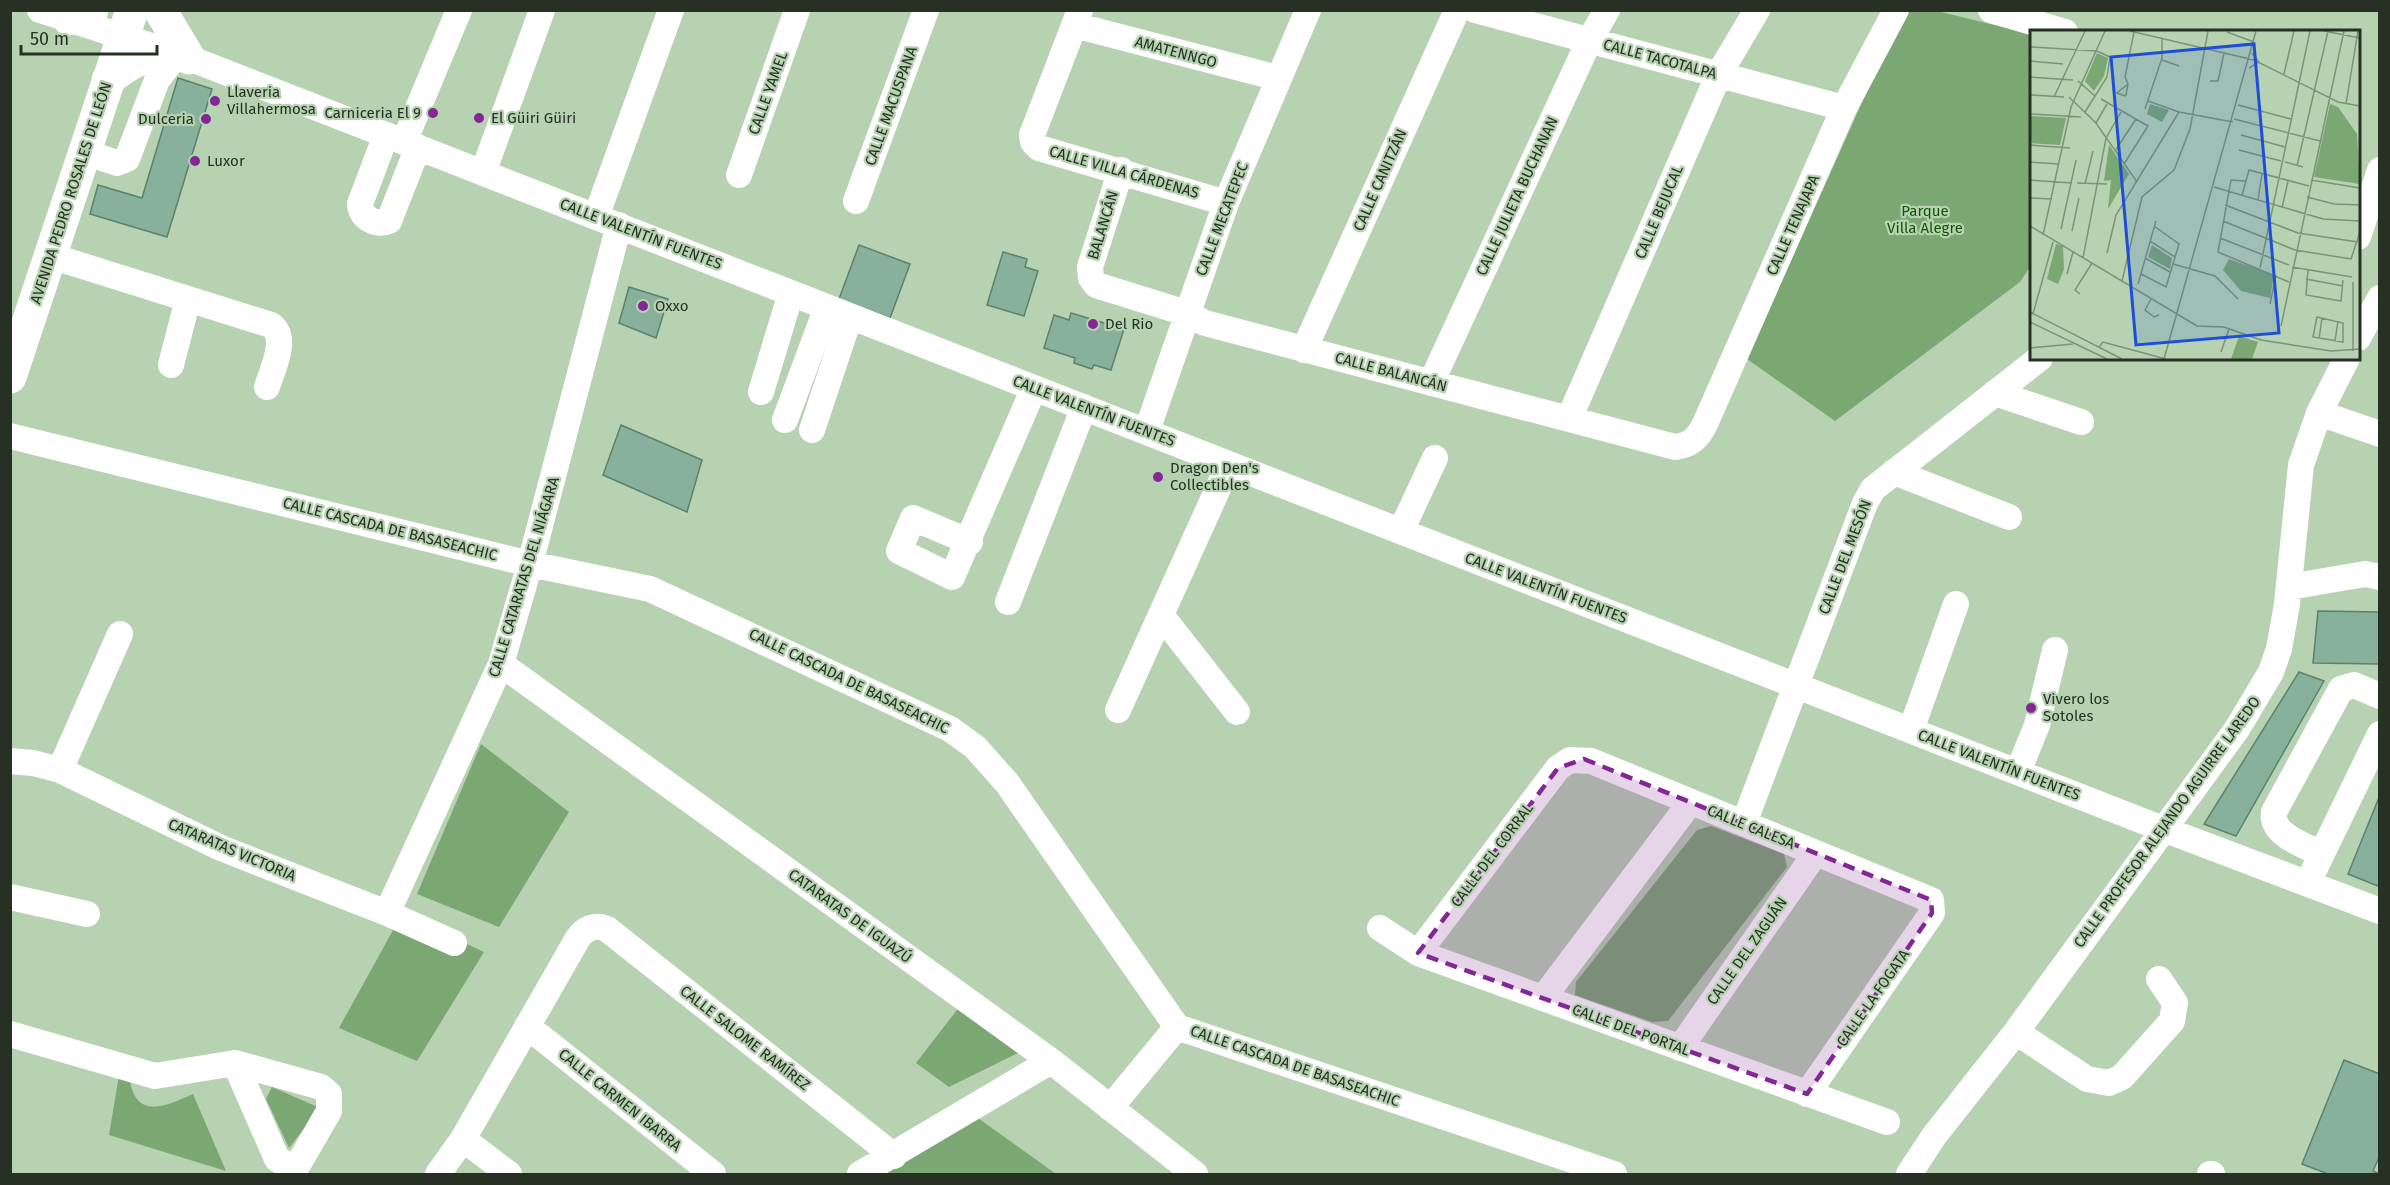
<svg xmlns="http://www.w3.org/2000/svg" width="2390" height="1185" viewBox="0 0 2390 1185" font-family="'Fira Sans',sans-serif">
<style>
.green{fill:#7ba773}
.building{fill:#88b19b;stroke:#5a826d;stroke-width:1.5}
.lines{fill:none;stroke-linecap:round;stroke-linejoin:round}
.minor{stroke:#fff;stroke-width:26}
.major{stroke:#fff;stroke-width:33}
.marked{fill:#822793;fill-opacity:0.2;stroke:#822793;stroke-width:4.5;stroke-dasharray:12 8;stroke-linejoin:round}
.poi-dot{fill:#822793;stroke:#b6d2b1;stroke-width:2}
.labels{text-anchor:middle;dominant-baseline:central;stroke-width:4.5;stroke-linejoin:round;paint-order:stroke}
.street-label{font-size:15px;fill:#263124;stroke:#b6d2b1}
.poi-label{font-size:15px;fill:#263124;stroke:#b6d2b1;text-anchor:start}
.park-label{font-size:15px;fill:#0f5800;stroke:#b6d2b1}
.inset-road{fill:none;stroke:#7c9279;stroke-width:1.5}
.view{fill:#1d4ed8;fill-opacity:0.15;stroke:#1d4ed8;stroke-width:3}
.inset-edge{fill:none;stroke:#263124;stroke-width:3}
</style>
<rect width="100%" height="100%" fill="#b6d2b1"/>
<path class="green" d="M 1903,11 L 1937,11 L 2031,34 L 2032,264 L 2020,282 L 1835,421 L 1747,359 Z
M 481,744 L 569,812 L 499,927 L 417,894 Z
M 1711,826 L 1784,854 L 1787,867 L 1668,1021 L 1652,1022 L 1575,995 L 1576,982 L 1697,830 Z
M 402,914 L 484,952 L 417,1061 L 339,1028 Z
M 960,1006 L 1020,1052 L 949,1087 L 916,1063 Z
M 119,1075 L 130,1081 C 137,1121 168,1105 193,1094 L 226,1171 L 109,1135 Z
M 272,1087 L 320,1108 L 289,1148 L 266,1099 Z
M 978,1118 L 1056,1174 L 876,1174 Z"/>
<path class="building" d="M 178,78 L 212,89 L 167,237 L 90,214 L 98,185 L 142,198 Z
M 859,245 L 910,264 L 890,318 L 839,299 Z
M 1003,252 L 1027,259 L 1025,267 L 1038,271 L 1024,316 L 987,305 Z
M 629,287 L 668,299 L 656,338 L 619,323 Z
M 1071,313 L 1124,329 L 1111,370 L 1094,365 L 1092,369 L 1074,363 L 1075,358 L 1044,348 L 1054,315 L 1069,320 Z
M 621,425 L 702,460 L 687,512 L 603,475 Z
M 2318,611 L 2380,612 L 2380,664 L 2313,663 Z
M 2299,672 L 2324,681 L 2236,836 L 2204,824 Z
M 2380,795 L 2380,881 L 2378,886 L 2348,874 Z
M 2344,1060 L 2380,1074 L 2380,1155 L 2373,1171 L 2380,1174 L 2328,1174 L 2302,1164 Z"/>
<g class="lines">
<path class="minor" d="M 40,10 L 189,58 L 2163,829 L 2380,911
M 1080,10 L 1032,135 L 1033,142 L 1039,148 L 1226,203
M 1475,10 L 1844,108
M 1991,10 L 2065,32
M 1074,25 L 1278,78
M 386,135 L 360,204 C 360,217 376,227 389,221 L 418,147
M 404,142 L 459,10
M 84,152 L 117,163 L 127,159 L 157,80 L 177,54
M 1121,170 L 1090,267 L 1091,278 L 1096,285 L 1186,313 L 1205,323 L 1675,447 C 1691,445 1698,438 1705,424 L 1844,108 L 1896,10
M 483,173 L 542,10
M 739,175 L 797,10
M 856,201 L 926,10
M 596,217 L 671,10
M 2358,237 L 2380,170
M 51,256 L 271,325 C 289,338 272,370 267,387
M 2358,338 L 2380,298
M 1304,350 L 1457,10
M 171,365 L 188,299
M 1431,383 L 1589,41 L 1607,10
M 761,392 L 791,293
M 1995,393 L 2081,422
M 2319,413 L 2380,434
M 1569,419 L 1719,74 L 1757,10
M 785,420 L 827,307
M 812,430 L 850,316
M 1144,431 L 1151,419 L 1226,203 L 1308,10
M 10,436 L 530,564 L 650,589 L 950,729 L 975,747 L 1007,783 L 1177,1027 L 1614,1174
M 1894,472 L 2009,517
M 1401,531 L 1435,458
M 970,542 L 913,518 L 899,551 L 952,577 L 1034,388
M 2289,587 L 2365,574 L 2380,577
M 1008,602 L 1084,407
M 1161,615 L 1237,712
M 501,664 L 1051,1061 L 1195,1174
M 1118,710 L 1229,464
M 1911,730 L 1956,604
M 10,761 L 33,763 L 60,770 L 221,848 L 387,913 L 454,943
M 60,770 L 120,634
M 2018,772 L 2037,725 L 2055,650
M 1744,823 L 1865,503 L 1873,489 L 2040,358
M 2321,854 C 2305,845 2270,835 2274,812 L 2341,689 L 2354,685 L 2380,696
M 2314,870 L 2380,734
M 10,897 L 87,914
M 387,913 L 501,664 L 530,564 L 619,225
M 1380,928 L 1418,953 L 1887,1122
M 1418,953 L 1558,768 L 1570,760 L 1591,761 L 1931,900 L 1932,913 L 1807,1094
M 1543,998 L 1690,803
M 527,1026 L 713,1174
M 2016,1032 L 2087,1079 L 2109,1083 L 2122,1077 L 2172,1021 L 2175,1003 L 2159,979
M 10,1034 L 155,1076 L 235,1063 L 321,1087 L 329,1094 L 329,1111 L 299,1163 L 288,1165 L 277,1159 L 235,1063
M 1680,1048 L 1815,854
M 1110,1108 L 1177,1027
M 463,1139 L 509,1174
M 438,1174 L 463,1139 L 578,938 C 585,928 596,924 607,929 L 894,1156
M 860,1174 L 1051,1061
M 1909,1174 L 1934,1136 L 2016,1032 L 2237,729 L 2271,672 L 2279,649 L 2287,604 L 2301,465 L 2319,413 L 2347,358
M 2210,1174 L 2212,1174"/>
<path class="major" d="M 160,10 L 189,58
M 69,19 L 92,10
M 108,80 C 129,62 145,55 173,52
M 10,377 L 132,10"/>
</g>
<path class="marked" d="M 1584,759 L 1931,900 L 1932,913 L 1807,1094 L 1418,953 L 1558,768 Z"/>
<g class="poi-dot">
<circle cx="215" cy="101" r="6"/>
<circle cx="433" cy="113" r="6"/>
<circle cx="479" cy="118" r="6"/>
<circle cx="206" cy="119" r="6"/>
<circle cx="195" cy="161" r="6"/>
<circle cx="643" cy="306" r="6"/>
<circle cx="1093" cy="324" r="6"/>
<circle cx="1158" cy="477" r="6"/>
<circle cx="2031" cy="708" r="6"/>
</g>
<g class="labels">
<g class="street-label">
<text transform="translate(1176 52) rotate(15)">AMATENNGO</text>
<text transform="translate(1660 59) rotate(15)">CALLE TACOTALPA</text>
<text transform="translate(768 93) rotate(-70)">CALLE YAMEL</text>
<text transform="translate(891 106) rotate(-70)">CALLE MACUSPANA</text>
<text transform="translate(1124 172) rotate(16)">CALLE VILLA CÁRDENAS</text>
<text transform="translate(1380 180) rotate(-66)">CALLE CANITZÁN</text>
<text transform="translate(71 193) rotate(-72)">AVENIDA PEDRO ROSALES DE LEÓN</text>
<text transform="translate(1517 196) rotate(-65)">CALLE JULIETA BUCHANAN</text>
<text transform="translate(1659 212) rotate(-67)">CALLE BEJUCAL</text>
<text transform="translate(1222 219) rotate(-69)">CALLE MECATEPEC</text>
<text transform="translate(1103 225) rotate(-73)">BALANCÁN</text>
<text transform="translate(1793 225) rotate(-66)">CALLE TENAJAPA</text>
<text transform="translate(641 234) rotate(21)">CALLE VALENTÍN FUENTES</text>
<text transform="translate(1391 372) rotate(15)">CALLE BALANCÁN</text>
<text transform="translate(1094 411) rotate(21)">CALLE VALENTÍN FUENTES</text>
<text transform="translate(390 529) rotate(14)">CALLE CASCADA DE BASASEACHIC</text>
<text transform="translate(1845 557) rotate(-69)">CALLE DEL MESÓN</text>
<text transform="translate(524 577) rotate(-73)">CALLE CATARATAS DEL NIÁGARA</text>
<text transform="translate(1546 588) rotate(21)">CALLE VALENTÍN FUENTES</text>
<text transform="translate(849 681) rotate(26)">CALLE CASCADA DE BASASEACHIC</text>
<text transform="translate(1999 765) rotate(21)">CALLE VALENTÍN FUENTES</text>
<text transform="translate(2167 822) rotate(-54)">CALLE PROFESOR ALEJANDO AGUIRRE LAREDO</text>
<text transform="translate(1751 827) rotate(22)">CALLE CALESA</text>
<text transform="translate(232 850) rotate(23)">CATARATAS VICTORIA</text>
<text transform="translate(1492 855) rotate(-53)">CALLE DEL CORRAL</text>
<text transform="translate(850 916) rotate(36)">CATARATAS DE IGUAZÚ</text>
<text transform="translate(1747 951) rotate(-55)">CALLE DEL ZAGUÁN</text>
<text transform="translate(1873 998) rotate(-55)">CALLE LA FOGATA</text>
<text transform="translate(1631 1030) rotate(20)">CALLE DEL PORTAL</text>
<text transform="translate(745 1038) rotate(38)">CALLE SALOME RAMÍREZ</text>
<text transform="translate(1295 1066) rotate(19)">CALLE CASCADA DE BASASEACHIC</text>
<text transform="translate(620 1100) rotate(39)">CALLE CARMEN IBARRA</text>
</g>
<g class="poi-label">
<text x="227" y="92">Llaveria<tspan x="227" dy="17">Villahermosa</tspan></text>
<text x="421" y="113" text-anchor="end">Carniceria El 9</text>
<text x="491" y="118">El Güiri Güiri</text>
<text x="194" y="119" text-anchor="end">Dulceria</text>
<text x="207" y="161">Luxor</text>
<text x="655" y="306">Oxxo</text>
<text x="1105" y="324">Del Rio</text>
<text x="1170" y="468">Dragon Den's<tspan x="1170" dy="17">Collectibles</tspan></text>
<text x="2043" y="699">Vivero los<tspan x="2043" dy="17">Sotoles</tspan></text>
</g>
<g class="park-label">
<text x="1925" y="211">Parque<tspan x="1925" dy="17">Villa Alegre</tspan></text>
</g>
</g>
<g transform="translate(2030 30)">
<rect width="330" height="330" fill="#b6d2b1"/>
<path d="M 67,23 L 78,28 L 74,46 L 64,61 L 55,51 ZM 120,74 L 139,80 L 132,92 L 117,84 ZM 300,74 L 308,77 L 327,104 L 330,154 L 284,147 ZM 0,86 L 36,88 L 30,115 L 0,113 ZM 79,115 L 99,144 L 78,179 L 81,150 L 74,151 ZM 26,214 L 33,216 L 34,239 L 28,254 L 17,249 ZM 122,215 L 142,228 L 140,239 L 118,227 ZM 199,229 L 244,245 L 240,268 L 211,261 L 193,240 ZM 209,306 L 228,312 L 222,329 L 201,329 Z" fill="#7ba773"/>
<path class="inset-road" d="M 100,1 L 224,30 L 308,72 L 330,76M 294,1 L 330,8M 197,2 L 224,12M 0,17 L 67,21 L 80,27 L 77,47 L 55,82M 132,30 L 149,36M 0,31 L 33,34M 219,38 L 229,32 L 222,23M 254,44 L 264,1M 0,47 L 43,50M 48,51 L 65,66M 180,51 L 188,51 L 194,23M 98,53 L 98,54 L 96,65 L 95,66 L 87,63 L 98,54M 98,54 L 95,47 L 104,2M 0,65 L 34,67M 24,67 L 55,1M 39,67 L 66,93 L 107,152M 71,69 L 118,96 L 94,134M 118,71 L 149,82 L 203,92M 316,74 L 328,1M 208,75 L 261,89M 115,79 L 132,28 L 132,9M 0,84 L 51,87M 204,89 L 290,111M 330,92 L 330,125M 66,93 L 77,74M 211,105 L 255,117M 0,115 L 40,118M 209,120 L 251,131M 85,121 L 106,89M 0,132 L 29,134M 255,132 L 273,137M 267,136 L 298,1M 0,150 L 42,153M 281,150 L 330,158M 215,151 L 201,150 L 188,222 L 259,252M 47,153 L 77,154M 55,154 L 63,121M 184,157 L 293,189 L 330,191M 212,165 L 219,140 L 279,156M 277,167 L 304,174 L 330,175M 0,168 L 22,169M 228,170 L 232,144M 195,175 L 268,203 L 328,212M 252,178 L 258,151M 193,191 L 265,220 L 321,229 L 330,202M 0,196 L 167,296 L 194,297 L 231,310 L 301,321 L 330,319M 31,199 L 46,130M 42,201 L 49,168M 13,205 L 41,77 L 75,1M 190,208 L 259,235M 120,211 L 145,227M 77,223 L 86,185 L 149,82M 53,228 L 76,108 L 91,82M 115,228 L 140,242M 143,234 L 185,246 L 208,269M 262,237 L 322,247M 230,238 L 280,1M 278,240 L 276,265 L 311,271 L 313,250M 37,244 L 43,222M 111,244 L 136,257 L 149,214 L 124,196M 276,249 L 313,256M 92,251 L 112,167 L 144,140 L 160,99 L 178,1M 323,252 L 323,321M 108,254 L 126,191M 50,264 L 45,260 L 62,233M 121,269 L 115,280 L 124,287 L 129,285M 240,274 L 246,245M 0,282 L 92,329M 3,284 L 23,212M 287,287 L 313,293 L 313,312 L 283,307 ZM 0,292 L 77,329M 251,296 L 314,1M 289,309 L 292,288M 305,311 L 308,291M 69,317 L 73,312 L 136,329M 0,318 L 43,314M 191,322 L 199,299M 134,329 L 226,1"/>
<path class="view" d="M 224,14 L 249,303 L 106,315 L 81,27 Z"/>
<rect width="330" height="330" class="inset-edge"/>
</g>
<rect width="2390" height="1185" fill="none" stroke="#263124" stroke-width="24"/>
<path d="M21 45v9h136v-9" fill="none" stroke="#263124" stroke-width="3"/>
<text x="30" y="45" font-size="18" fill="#263124" stroke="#b6d2b1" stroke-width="4.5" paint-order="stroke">50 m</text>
</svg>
